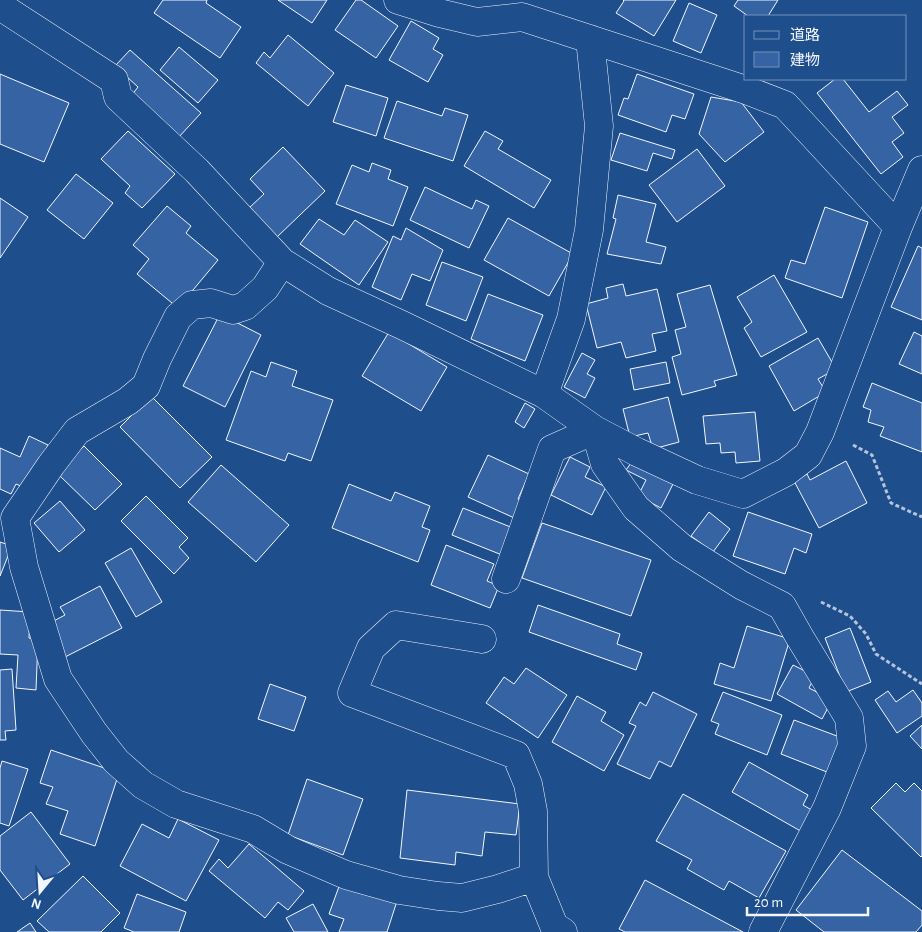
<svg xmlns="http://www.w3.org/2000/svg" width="922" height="932" viewBox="0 0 922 932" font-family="'Alegreya Sans','Noto Sans JP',sans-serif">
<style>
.building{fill:#3563a3;stroke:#f2f6ff}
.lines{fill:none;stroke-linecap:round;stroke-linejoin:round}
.street-casing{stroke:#f2f6ff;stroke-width:29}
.path{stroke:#b3c4dc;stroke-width:3;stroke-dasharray:4 2.5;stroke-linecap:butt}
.street{stroke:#1f4e8c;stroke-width:28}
</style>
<rect width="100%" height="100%" fill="#1f4e8c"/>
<path class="building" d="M 163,0 L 207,0 L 206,3 L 241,27 L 220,58 L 154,13 Z
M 278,0 L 327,0 L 312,23 Z
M 356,0 L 361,0 L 398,26 L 376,58 L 335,30 Z
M 623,0 L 676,0 L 654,36 L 616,13 L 624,1 Z
M 738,0 L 778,0 L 768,16 L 748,16 L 734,6 Z
M 689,3 L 717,15 L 701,53 L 673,41 Z
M 411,21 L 439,38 L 433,49 L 443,55 L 428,82 L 389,60 Z
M 288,35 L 334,73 L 308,106 L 256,63 L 264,52 L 270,58 Z
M 179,47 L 218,80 L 198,103 L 160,70 Z
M 130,50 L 201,113 L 178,138 L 131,96 L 138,87 L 115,66 Z
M 0,74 L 69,103 L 44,162 L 0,144 Z
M 637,74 L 694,94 L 685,119 L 672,115 L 666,132 L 618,115 L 624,98 L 628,99 Z
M 835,79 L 843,79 L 869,112 L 897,91 L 908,105 L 892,117 L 904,133 L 892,142 L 903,157 L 881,174 L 817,93 Z
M 346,85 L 388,98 L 376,136 L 333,122 Z
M 711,97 L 741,102 L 764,132 L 725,162 L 699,134 Z
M 397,101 L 442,116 L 445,108 L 468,115 L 453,161 L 384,138 Z
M 128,131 L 175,174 L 142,208 L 125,193 L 130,186 L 101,159 Z
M 485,131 L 503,141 L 498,149 L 551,180 L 534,208 L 464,166 Z
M 620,133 L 675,150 L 672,159 L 653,153 L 647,171 L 611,160 Z
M 283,147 L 325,191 L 277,237 L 249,208 L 264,194 L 250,179 Z
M 697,149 L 725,186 L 677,222 L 649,185 Z
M 372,163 L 391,170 L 388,179 L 408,187 L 393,226 L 336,204 L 352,165 L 369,172 Z
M 76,174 L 113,203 L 84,239 L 47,210 Z
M 425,187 L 472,209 L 476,200 L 489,206 L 469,248 L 410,220 Z
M 618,195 L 656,204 L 646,242 L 666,247 L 661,264 L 607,254 L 616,219 L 613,218 Z
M 0,198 L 28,217 L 0,258 Z
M 167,206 L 191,226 L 186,233 L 218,260 L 178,308 L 137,274 L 149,259 L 133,245 Z
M 825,207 L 868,222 L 842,298 L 785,278 L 791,260 L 805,264 Z
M 508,218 L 573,254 L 549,296 L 484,260 Z
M 319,219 L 344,235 L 355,220 L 388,242 L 359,285 L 300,244 Z
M 406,228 L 443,250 L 430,281 L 412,274 L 401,300 L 372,287 L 393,236 L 401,240 Z
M 918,246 L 922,248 L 922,320 L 891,307 Z
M 442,262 L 483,277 L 466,321 L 426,305 Z
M 774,275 L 807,332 L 761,357 L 744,328 L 752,322 L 737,297 Z
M 623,284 L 626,296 L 657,289 L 667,331 L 652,334 L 656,351 L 626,358 L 621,342 L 597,348 L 586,304 L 608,298 L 606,288 Z
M 710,285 L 737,375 L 714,381 L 716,386 L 682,395 L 672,357 L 681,354 L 675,330 L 686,327 L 677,294 Z
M 488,294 L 543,315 L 525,361 L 471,339 Z
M 220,314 L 261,335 L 225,407 L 183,386 Z
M 389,332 L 447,367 L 421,411 L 362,376 Z
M 914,332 L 922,336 L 922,374 L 899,364 Z
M 818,338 L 836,369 L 818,379 L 826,392 L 794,411 L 769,366 Z
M 582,353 L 595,360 L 587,374 L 595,378 L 585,398 L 564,387 Z
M 271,362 L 297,371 L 292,386 L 333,400 L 311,461 L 288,453 L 285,461 L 226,440 L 251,371 L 266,377 Z
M 666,362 L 670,383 L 634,390 L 630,369 Z
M 872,383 L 922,403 L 922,452 L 880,436 L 884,427 L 868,422 L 871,410 L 863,407 Z
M 151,396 L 212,457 L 180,488 L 120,427 Z
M 668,397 L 679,442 L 653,449 L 648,433 L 630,437 L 623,409 Z
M 525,403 L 535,409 L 524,428 L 515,422 Z
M 755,412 L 760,461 L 736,463 L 735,452 L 721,453 L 720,443 L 706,444 L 703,416 Z
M 29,436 L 48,445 L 37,470 L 32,468 L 23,487 L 16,484 L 11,494 L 0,489 L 0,448 L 20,457 Z
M 84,446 L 122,484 L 95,510 L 57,473 Z
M 488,455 L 529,474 L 518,499 L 529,504 L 521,521 L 468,497 Z
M 570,457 L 590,467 L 585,477 L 606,487 L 592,515 L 551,495 Z
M 846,461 L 867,503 L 819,528 L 794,481 L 807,474 L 810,480 Z
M 631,463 L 673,484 L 661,508 L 638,496 L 646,480 L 626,470 Z
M 221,465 L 289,525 L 256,562 L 188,502 Z
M 349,484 L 391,501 L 395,492 L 430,506 L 422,527 L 430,530 L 418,562 L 332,528 Z
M 146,496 L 188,538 L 179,547 L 189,558 L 174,574 L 121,521 Z
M 60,501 L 85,530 L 59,552 L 34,523 Z
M 463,508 L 513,528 L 502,555 L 452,535 Z
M 709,512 L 730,529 L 713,552 L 691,536 Z
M 748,512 L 812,534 L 806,553 L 794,548 L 785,574 L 733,556 Z
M 542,523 L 651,560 L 631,616 L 522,578 Z
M 0,542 L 12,546 L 0,576 Z
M 446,545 L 494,564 L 487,581 L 499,586 L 490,608 L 431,585 Z
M 131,548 L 162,602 L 136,617 L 105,563 Z
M 100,586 L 122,628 L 65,657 L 48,624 L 65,615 L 60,607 Z
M 538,605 L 620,634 L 617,644 L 642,653 L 636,670 L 529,632 Z
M 0,610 L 30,612 L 29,638 L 38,639 L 36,690 L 16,688 L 18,655 L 0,654 Z
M 747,626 L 790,639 L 771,701 L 714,684 L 720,663 L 734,668 Z
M 850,628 L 871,682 L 846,692 L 825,638 Z
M 793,665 L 815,676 L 809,688 L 832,700 L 822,719 L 777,694 Z
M 526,668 L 567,695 L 538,738 L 486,703 L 504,677 L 514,684 Z
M 12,669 L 16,730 L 5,731 L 6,740 L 0,740 L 0,670 Z
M 270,684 L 306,697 L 294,731 L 258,719 Z
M 913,690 L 922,703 L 922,716 L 897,733 L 875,700 L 888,691 L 896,702 Z
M 653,692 L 697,714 L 671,767 L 659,761 L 650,779 L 617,764 L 636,726 L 629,723 L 640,702 L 646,706 Z
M 723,692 L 782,715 L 767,755 L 715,734 L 719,724 L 711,721 Z
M 577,696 L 606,712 L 601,721 L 624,735 L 604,771 L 552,742 Z
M 794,720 L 845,739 L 832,774 L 781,754 Z
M 922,725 L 922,749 L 910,736 Z
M 51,750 L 119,773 L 95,846 L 60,834 L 68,811 L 46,804 L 53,787 L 40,783 Z
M 2,761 L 28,769 L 9,826 L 0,823 L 0,768 Z
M 749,762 L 808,795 L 803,805 L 815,812 L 804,833 L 732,792 Z
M 307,779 L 363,799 L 343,855 L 288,835 Z
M 896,783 L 905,792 L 914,783 L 922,791 L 922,856 L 921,857 L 871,808 Z
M 407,790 L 520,804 L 516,835 L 485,832 L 482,856 L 456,852 L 455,865 L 400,858 Z
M 683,794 L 786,851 L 759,898 L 729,881 L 724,890 L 687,869 L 692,860 L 656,841 Z
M 31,812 L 70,864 L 23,900 L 0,870 L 0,836 Z
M 178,819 L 219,840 L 186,901 L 120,866 L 142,824 L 169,838 Z
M 249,844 L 304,891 L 288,910 L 278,902 L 265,918 L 209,871 L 219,859 L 228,868 Z
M 842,850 L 922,911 L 922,925 L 916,932 L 824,932 L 796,910 Z
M 83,876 L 120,913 L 101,932 L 49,932 L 37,921 Z
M 645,880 L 743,932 L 625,932 L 619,929 Z
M 341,881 L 397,901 L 387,932 L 339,932 L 344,919 L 329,914 Z
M 137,894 L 186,912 L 179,932 L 134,932 L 124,928 Z
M 313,904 L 328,932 L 294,932 L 286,918 Z
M 30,923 L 36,932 L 17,932 Z"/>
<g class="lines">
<defs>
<path id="street" d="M 398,0 L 439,13 L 477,22 L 522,17 L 746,90 L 785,105 L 898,227 L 820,432 L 808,455 L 786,472 L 743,494 L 697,480 L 637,452 L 595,430 L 552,449 L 506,579
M 0,6 L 114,80 L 118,97 L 197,171 L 282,262 L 328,291 L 402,325 L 544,394 L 595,430 L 605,464 L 636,508 L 682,548 L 741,585 L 782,606 L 799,636 L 849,718 L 852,746 L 827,808 L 763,932
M 898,227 L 922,170
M 282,262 L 265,288 L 245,306 L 233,310 L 211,303 L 192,305 L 178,317 L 157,359 L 146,386 L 128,401 L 77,431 L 51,465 L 15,518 L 24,567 L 58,679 L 94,733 L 116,761 L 143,785 L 176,804 L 253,829 L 288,850 L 346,875 L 399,890 L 438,896 L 462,898 L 498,889 L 534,877 L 554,926 L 563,932
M 544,394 L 571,319 L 589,230 L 599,126 L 590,39
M 482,639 L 396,625 L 371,648 L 352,693 L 516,755 L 528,784 L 533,811 L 534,877"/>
</defs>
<use href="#street" class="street-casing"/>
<path class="path" d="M 853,445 L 872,455 L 891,503 L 922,517
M 821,602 L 850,616 L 866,634 L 876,654 L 922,684"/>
<use href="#street" class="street"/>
</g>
<rect x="744" y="15" width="162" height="65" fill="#1f4e8c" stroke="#7391ba"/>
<rect x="754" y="31" width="25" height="8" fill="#1f4e8c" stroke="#7391ba"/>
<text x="790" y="40" font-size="15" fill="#f2f6ff">道路</text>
<rect x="754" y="52" width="25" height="15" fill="#3563a3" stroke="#7391ba"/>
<text x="790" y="65" font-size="15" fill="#f2f6ff">建物</text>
<g transform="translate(40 892) rotate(198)" stroke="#1f4e8c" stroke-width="4" paint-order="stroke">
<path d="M0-4L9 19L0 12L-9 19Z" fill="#f2f6ff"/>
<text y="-8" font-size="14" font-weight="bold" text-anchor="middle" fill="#f2f6ff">N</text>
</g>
<path d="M747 907v8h121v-8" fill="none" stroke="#f2f6ff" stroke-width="2.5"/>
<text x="754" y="907" font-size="15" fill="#f2f6ff" stroke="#1f4e8c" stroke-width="4" paint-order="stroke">20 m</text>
</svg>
